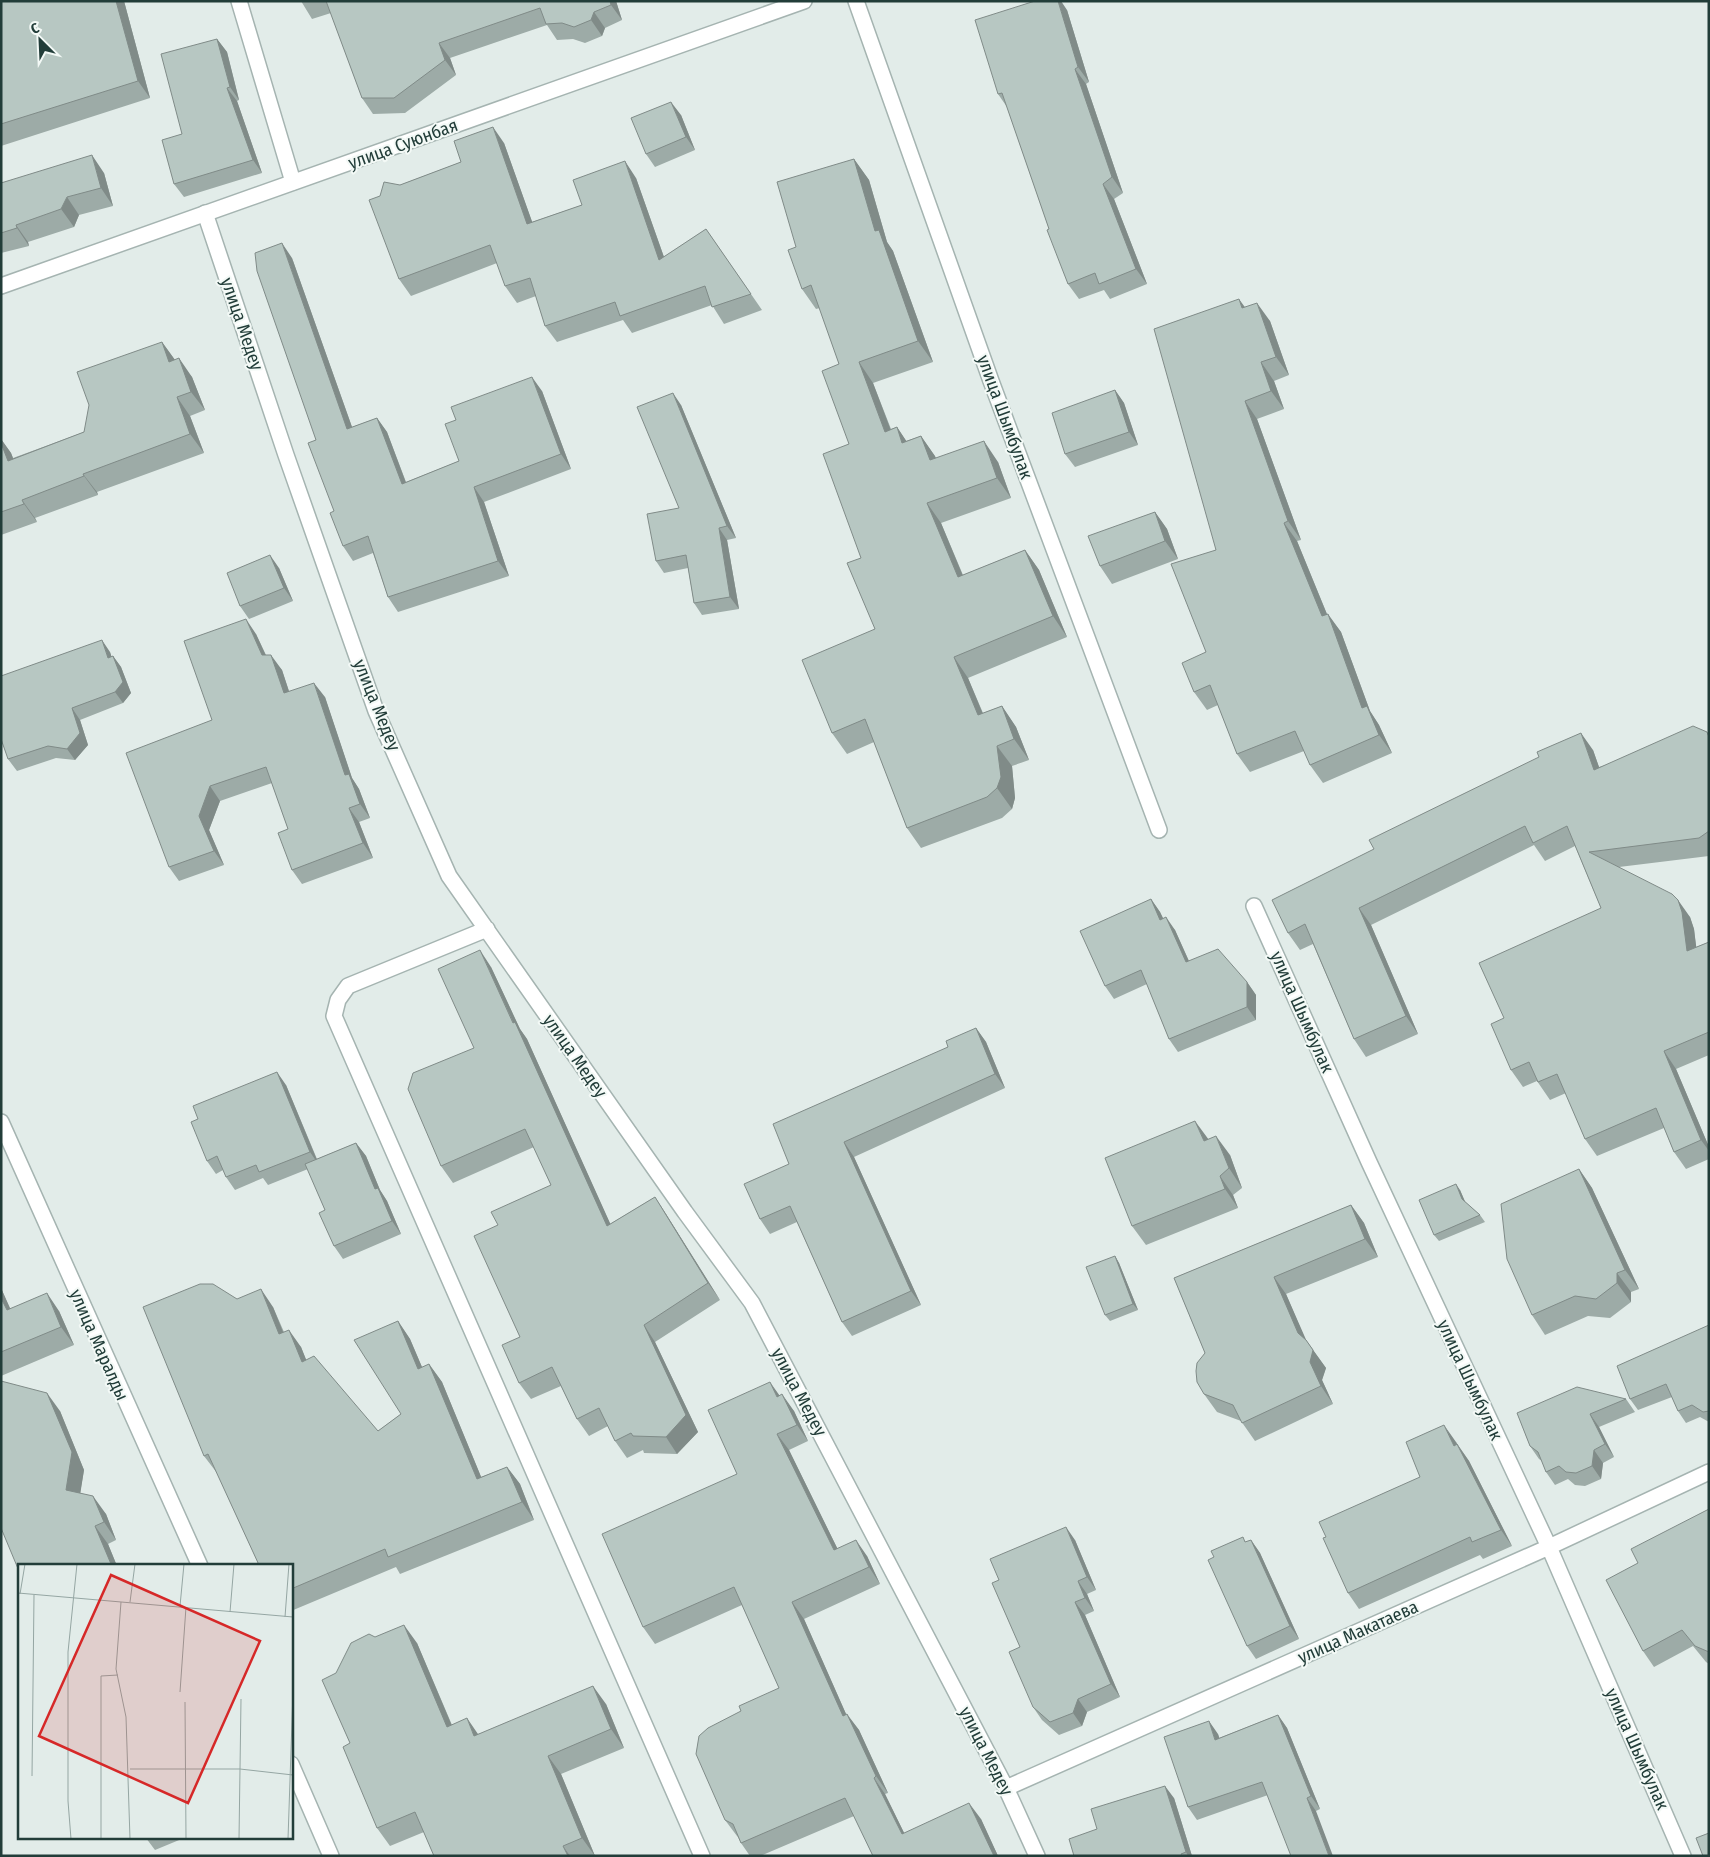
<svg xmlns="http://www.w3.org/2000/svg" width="1710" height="1857" viewBox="0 0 1710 1857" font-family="'Fira Sans Condensed',sans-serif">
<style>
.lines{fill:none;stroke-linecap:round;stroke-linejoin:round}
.minor-casing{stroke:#a5b4b1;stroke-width:18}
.tertiary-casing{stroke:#a5b4b1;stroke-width:18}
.minor{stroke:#fff;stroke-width:15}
.tertiary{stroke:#fff;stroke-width:15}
.wall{fill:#9daba7}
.shaded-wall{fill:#808b88}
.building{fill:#b7c7c2;stroke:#808b88}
.labels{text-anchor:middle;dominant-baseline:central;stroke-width:4;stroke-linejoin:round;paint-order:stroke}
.street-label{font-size:18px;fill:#223d39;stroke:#f3f9f6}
.inset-road{fill:none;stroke:#95a6a3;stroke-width:1}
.view{fill:#d62828;fill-opacity:0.15;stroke:#d62828;stroke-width:2.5}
.inset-edge{fill:none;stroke:#223d39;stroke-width:2.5}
</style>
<rect width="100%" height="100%" fill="#e2ece9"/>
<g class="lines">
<defs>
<path id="minor" d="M 239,1 L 293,182
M 856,1 L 991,381 L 1159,830
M 205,213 L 286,455 L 376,711 L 449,876 L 685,1212 L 752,1303 L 1006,1788 L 1037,1856
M 1254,906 L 1369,1162 L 1549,1547 L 1683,1856
M 487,929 L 348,986 L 338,1000 L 334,1016 L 702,1856
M 1,1122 L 200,1566
M 291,1764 L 331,1856
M 1006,1788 L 1549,1547 L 1709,1472"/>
<path id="tertiary" d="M 1,286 L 804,1"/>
</defs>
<use href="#minor" class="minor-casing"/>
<use href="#tertiary" class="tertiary-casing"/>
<use href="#minor" class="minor"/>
<use href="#tertiary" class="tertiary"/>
</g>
<path class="wall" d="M 1,1 L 124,1 L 150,98 L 1,146 Z
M 301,1 L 616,1 L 622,20 L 605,28 L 602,36 L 585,43 L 573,39 L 557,40 L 547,25 L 450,58 L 456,75 L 405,113 L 373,114 L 362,98 L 331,13 L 312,19 Z
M 1067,10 L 1089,82 L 1086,84 L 1123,193 L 1114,199 L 1147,284 L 1110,299 L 1104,290 L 1079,299 L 1068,284 L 1007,107 L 998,94 Z
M 217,39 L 227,52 L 239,100 L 237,101 L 262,173 L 184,197 L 174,184 L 182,134 Z
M 681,115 L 695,150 L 655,167 L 646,154 Z
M 504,143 L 532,222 L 582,205 L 636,178 L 664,257 L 706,229 L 762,310 L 724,324 L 712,305 L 632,333 L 623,320 L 557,342 L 545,326 L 536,296 L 517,303 L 505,286 L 497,263 L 411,296 L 399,279 L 380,196 L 400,185 L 461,162 Z
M 854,159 L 869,180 L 887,242 L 893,251 L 933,362 L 873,383 L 891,429 L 897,427 L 906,441 L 921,436 L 936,458 L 998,462 L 1011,498 L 941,523 L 963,575 L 1025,550 L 1039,570 L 1067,637 L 968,678 L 983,713 L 1002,706 L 1016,727 L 1029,760 L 1012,766 L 1015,798 L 1012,809 L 1002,818 L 921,848 L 907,828 L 874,742 L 847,754 L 832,733 L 875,629 L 861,558 L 849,444 L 839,364 L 820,308 L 816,309 L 802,289 L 796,247 Z
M 104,173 L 113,206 L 79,215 L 74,227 L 28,242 L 29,246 L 1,253 L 1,183 Z
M 292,258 L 352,427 L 377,418 L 387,432 L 406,482 L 459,461 L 542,391 L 571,469 L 484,502 L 509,576 L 398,612 L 388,597 L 373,553 L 353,561 L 343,546 L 316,440 Z
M 1245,307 L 1270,321 L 1289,375 L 1274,381 L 1284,409 L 1257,419 L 1301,540 L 1297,541 L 1327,614 L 1341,632 L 1370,711 L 1379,725 L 1392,753 L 1323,783 L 1310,765 L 1304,751 L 1250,772 L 1237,754 L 1218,705 L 1207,710 L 1194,692 L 1206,652 L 1216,550 Z
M 162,342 L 175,360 L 192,377 L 205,410 L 190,416 L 204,453 L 97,492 L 98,495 L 35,518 L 37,522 L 1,535 L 1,439 L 11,453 L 13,458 L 84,432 Z
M 1115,390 L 1124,403 L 1138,445 L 1075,467 L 1065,454 Z
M 681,405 L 736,538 L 727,540 L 739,609 L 702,615 L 694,603 L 688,568 L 664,573 L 656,561 L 679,508 Z
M 1155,512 L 1167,529 L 1178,559 L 1112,584 L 1100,566 Z
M 279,568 L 293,601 L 249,619 L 240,606 Z
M 256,634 L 266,655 L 282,670 L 289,691 L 325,697 L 352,778 L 359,789 L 370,818 L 359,822 L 373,858 L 302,884 L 292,870 L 288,829 L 272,783 L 220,801 L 209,830 L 224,865 L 179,881 L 169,867 L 212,720 Z
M 110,652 L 111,656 L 113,656 L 121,667 L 131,693 L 123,703 L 80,720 L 88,745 L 75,760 L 56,758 L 17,771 L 8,759 Z
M 1709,734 L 1709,856 L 1619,867 L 1690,917 L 1694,929 L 1696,947 L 1709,942 L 1709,1055 L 1676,1069 L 1709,1147 L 1709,1159 L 1686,1169 L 1674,1152 L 1664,1128 L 1597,1156 L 1585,1139 L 1566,1093 L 1550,1100 L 1537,1081 L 1523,1087 L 1511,1070 L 1504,1018 L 1601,908 L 1575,846 L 1545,861 L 1534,845 L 1371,925 L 1418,1034 L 1366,1057 L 1354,1039 L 1313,944 L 1300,950 L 1288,933 L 1593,750 L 1599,767 Z
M 1151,899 L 1160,912 L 1163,918 L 1175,930 L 1189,961 L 1247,982 L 1256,995 L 1256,1020 L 1178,1052 L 1169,1039 L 1147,984 L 1114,999 L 1105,986 Z
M 491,967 L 520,1029 L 527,1039 L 610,1224 L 655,1197 L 666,1214 L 720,1300 L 655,1342 L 698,1432 L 677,1454 L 644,1453 L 643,1450 L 627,1458 L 615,1441 L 608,1426 L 589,1436 L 577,1419 L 561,1386 L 531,1399 L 519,1383 L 520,1337 L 498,1225 L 551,1185 L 534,1147 L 453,1183 L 441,1166 L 474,1048 Z
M 976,1028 L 986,1042 L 1005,1088 L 854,1157 L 921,1305 L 852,1336 L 842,1322 L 797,1222 L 770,1234 L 760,1219 L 948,1047 Z
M 286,1085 L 317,1159 L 356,1143 L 366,1156 L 380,1190 L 387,1201 L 401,1234 L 343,1259 L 334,1246 L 325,1210 L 308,1169 L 268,1185 L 263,1178 L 235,1190 L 226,1177 L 223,1170 L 216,1174 L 207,1161 Z
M 1230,1155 L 1242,1188 L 1233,1195 L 1238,1208 L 1146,1245 L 1132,1226 Z
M 1579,1169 L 1592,1188 L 1639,1289 L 1631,1292 L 1631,1302 L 1610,1318 L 1588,1316 L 1545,1335 L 1532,1315 Z
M 1460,1190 L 1465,1202 L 1480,1215 L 1485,1222 L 1439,1241 L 1434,1235 Z
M 1351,1205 L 1364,1223 L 1378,1257 L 1286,1294 L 1305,1339 L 1326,1368 L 1322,1380 L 1333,1404 L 1255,1441 L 1241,1421 L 1217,1412 L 1204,1394 L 1205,1353 L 1174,1278 Z
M 1115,1256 L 1119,1263 L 1138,1310 L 1110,1321 L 1105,1315 Z
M 1,1288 L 10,1309 L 59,1311 L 74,1345 L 1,1376 Z
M 237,1299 L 273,1307 L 284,1332 L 301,1347 L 306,1360 L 378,1431 L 401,1414 L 398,1321 L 410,1339 L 422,1367 L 429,1364 L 442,1382 L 481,1477 L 507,1467 L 520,1484 L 534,1520 L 400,1574 L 396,1567 L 291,1611 L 291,1566 L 259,1565 L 217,1473 L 204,1456 Z
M 1709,1325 L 1709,1422 L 1700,1417 L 1686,1423 L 1678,1411 L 1672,1397 L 1638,1410 L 1630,1399 Z
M 779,1396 L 794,1411 L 808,1441 L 789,1450 L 837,1548 L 867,1556 L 880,1584 L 804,1619 L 846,1714 L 859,1730 L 888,1793 L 885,1794 L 904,1833 L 981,1819 L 998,1856 L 873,1856 L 854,1816 L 760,1856 L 750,1856 L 741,1843 L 738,1837 L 737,1836 L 725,1820 L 741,1711 L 779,1688 L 742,1605 L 655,1644 L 643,1627 L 737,1474 Z
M 1626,1399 L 1635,1412 L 1599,1427 L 1614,1457 L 1603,1463 L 1601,1479 L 1585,1486 L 1575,1485 L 1568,1479 L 1555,1485 L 1546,1472 L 1542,1461 L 1539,1459 L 1530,1446 L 1517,1413 Z
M 60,1411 L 84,1470 L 80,1493 L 106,1514 L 116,1540 L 108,1544 L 117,1566 L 19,1566 Z
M 1456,1442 L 1469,1461 L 1512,1546 L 1483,1559 L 1480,1555 L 1359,1609 L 1348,1593 L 1420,1477 Z
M 1709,1509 L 1709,1664 L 1706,1662 L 1693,1646 L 1654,1667 L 1643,1651 L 1638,1563 Z
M 1075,1540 L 1096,1590 L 1087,1594 L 1094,1611 L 1085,1615 L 1120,1697 L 1087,1712 L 1082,1726 L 1059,1735 L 1042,1720 L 1033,1707 L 1020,1647 L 999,1580 Z
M 1251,1540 L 1260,1553 L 1299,1639 L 1256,1659 L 1247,1646 L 1246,1542 Z
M 375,1637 L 417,1643 L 452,1725 L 478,1734 L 606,1704 L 624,1748 L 561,1774 L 595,1856 L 434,1856 L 424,1832 L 390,1846 L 377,1828 L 350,1743 Z
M 1278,1715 L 1287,1728 L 1320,1809 L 1316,1811 L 1268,1795 L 1197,1820 L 1188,1807 L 1218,1734 L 1219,1738 Z
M 1174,1798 L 1192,1856 L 1074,1856 L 1097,1829 Z
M 146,1838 L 184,1838 L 155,1850 Z"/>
<path class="shaded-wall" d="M 116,1 L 124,1 L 150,98 L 138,81 Z
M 610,1 L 616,1 L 622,20 L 611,5 Z
M 1058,1 L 1061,1 L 1067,10 L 1089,82 L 1078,67 Z
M 594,12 L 605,28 L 602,36 L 591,20 Z
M 217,39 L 227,52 L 239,100 L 230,87 Z
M 439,43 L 450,58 L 456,75 L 445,60 Z
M 1075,69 L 1086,84 L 1123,193 L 1112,177 Z
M 227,88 L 237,101 L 262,173 L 253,160 Z
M 671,102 L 681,115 L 695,150 L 686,137 Z
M 493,127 L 504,143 L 539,241 L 527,224 Z
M 92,155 L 104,173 L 113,206 L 101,188 Z
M 854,159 L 869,180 L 887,242 L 893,251 L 933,362 L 918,341 L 875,231 Z
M 625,161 L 636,178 L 671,277 L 659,260 Z
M 1103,184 L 1114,199 L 1147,284 L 1136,269 Z
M 67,197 L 79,215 L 74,227 L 61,209 Z
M 16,225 L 28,242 L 29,246 L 17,228 Z
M 282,243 L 292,258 L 358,444 L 347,429 Z
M 1239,299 L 1252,317 L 1242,308 Z
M 1257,303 L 1270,321 L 1289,375 L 1276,357 Z
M 162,342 L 175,360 L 169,362 Z
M 179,358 L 192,377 L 205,410 L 191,392 Z
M 859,362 L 873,383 L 899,452 L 885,432 Z
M 1261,362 L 1274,381 L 1284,409 L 1271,391 Z
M 532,377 L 542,391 L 571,469 L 561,454 Z
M 1115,390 L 1124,403 L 1138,445 L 1129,432 Z
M 673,393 L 681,405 L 736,538 L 727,526 Z
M 177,397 L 190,416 L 204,453 L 190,434 Z
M 1245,401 L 1257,419 L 1301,540 L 1288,521 Z
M 377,418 L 387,432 L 412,499 L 402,484 Z
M 897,427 L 911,448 L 902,443 Z
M 921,436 L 935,456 L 944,481 L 930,460 Z
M 1,439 L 11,453 L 21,479 L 8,461 L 1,443 Z
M 984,441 L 998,462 L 1011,498 L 997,478 Z
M 83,474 L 97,492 L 98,495 L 84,476 Z
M 474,487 L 484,502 L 509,576 L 498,561 Z
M 22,500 L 35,518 L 37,522 L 24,504 Z
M 927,503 L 941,523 L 972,598 L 958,577 Z
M 1155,512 L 1167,529 L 1178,559 L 1165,541 Z
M 1284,523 L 1297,541 L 1335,634 L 1322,616 Z
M 719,528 L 727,540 L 739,609 L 730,597 Z
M 1025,550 L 1039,570 L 1067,637 L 1053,616 Z
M 270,555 L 279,568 L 293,601 L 284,588 Z
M 1328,614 L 1341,632 L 1370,711 L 1379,725 L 1392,753 L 1379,735 L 1362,708 Z
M 246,619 L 256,634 L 272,669 L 262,655 Z
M 102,640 L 110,652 L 116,670 L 108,658 Z
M 271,655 L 282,670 L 294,707 L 284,693 Z
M 113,656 L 121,667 L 131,693 L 123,703 L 115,692 Z
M 954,657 L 968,678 L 992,736 L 978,715 Z
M 314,683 L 325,697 L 352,778 L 359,789 L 370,818 L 360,804 L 345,775 Z
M 1002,706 L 1016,727 L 1029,760 L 1014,739 Z
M 72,708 L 80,720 L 88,745 L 75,760 L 67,749 Z
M 1581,733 L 1593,750 L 1606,787 L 1594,770 Z
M 997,746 L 1012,766 L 1015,798 L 1012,809 L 997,788 Z
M 210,786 L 220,801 L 209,830 L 224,865 L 214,851 L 199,816 Z
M 349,808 L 359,822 L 373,858 L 363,843 Z
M 1151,899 L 1160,912 L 1170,933 L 1160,920 Z
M 1678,900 L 1690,917 L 1694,929 L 1699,969 L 1687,951 Z
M 1359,908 L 1371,925 L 1418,1034 L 1406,1016 Z
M 1166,917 L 1175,930 L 1195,975 L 1186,962 Z
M 480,950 L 491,967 L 520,1029 L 527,1039 L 619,1243 L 607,1226 Z
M 1247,982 L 1256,995 L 1256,1020 L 1247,1007 Z
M 976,1028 L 986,1042 L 1005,1088 L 995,1074 Z
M 1664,1051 L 1676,1069 L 1709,1147 L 1709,1151 L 1701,1140 Z
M 277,1072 L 286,1085 L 319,1165 L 310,1152 Z
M 1195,1121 L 1209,1140 L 1204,1141 Z
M 1216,1136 L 1230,1155 L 1242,1188 L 1229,1168 Z
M 844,1142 L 854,1157 L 921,1305 L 911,1291 Z
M 356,1143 L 366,1156 L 380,1190 L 387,1201 L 401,1234 L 392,1221 L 375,1189 Z
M 1579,1169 L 1592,1188 L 1639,1289 L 1625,1270 Z
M 1220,1176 L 1233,1195 L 1238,1208 L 1225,1189 Z
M 1456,1184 L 1460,1190 L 1467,1206 L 1462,1199 Z
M 655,1197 L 666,1214 L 720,1300 L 708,1283 Z
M 1351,1205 L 1364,1223 L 1378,1257 L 1365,1239 Z
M 1115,1256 L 1119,1263 L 1138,1310 L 1133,1304 Z
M 1617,1273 L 1631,1292 L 1631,1302 L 1617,1283 Z
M 1274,1277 L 1286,1294 L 1311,1351 L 1298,1333 Z
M 1,1288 L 19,1328 L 7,1310 L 1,1298 Z
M 261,1289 L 273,1307 L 291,1352 L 279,1334 Z
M 47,1293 L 59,1311 L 74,1345 L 61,1327 Z
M 398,1321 L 410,1339 L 430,1386 L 418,1369 Z
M 644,1325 L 655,1342 L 698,1432 L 677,1454 L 666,1437 Z
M 289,1330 L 301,1347 L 314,1379 L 302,1362 Z
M 1306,1340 L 1326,1368 L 1322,1380 L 1333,1404 L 1321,1386 L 1310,1362 Z
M 429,1364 L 442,1382 L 489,1496 L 477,1479 Z
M 770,1382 L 782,1399 L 777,1397 Z
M 47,1393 L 60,1411 L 84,1470 L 78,1508 L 66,1490 Z
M 782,1394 L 794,1411 L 808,1441 L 797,1425 Z
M 1590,1414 L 1599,1427 L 1614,1457 L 1605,1444 Z
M 1444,1425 L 1456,1442 L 1465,1463 L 1454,1446 Z
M 777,1434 L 789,1450 L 846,1566 L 834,1550 Z
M 1457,1444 L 1469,1461 L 1512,1546 L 1501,1530 Z
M 1594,1450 L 1603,1463 L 1601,1479 L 1592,1466 Z
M 507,1467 L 520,1484 L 534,1520 L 522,1502 Z
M 93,1496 L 106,1514 L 116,1540 L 104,1522 Z
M 95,1526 L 108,1544 L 117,1566 L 112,1566 L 111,1564 Z
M 1066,1527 L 1075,1540 L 1096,1590 L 1087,1577 Z
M 856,1540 L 867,1556 L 880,1584 L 869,1567 Z
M 1251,1540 L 1260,1553 L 1299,1639 L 1290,1626 Z
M 1078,1581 L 1087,1594 L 1094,1611 L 1085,1598 Z
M 792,1602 L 804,1619 L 854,1732 L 843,1716 Z
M 1075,1602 L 1085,1615 L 1120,1697 L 1111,1684 Z
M 404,1625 L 417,1643 L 460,1745 L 447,1727 Z
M 593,1686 L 606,1704 L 624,1748 L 611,1729 Z
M 1078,1699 L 1087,1712 L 1082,1726 L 1073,1713 Z
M 847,1714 L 859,1730 L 888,1793 L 876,1776 Z
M 1278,1715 L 1287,1728 L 1320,1809 L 1311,1796 Z
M 467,1718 L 480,1737 L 474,1736 Z
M 1209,1721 L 1218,1734 L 1224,1752 L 1215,1740 Z
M 548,1756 L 561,1774 L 595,1856 L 582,1838 Z
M 874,1778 L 885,1794 L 913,1851 L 902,1834 Z
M 1165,1786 L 1174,1798 L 1192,1856 L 1188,1856 L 1186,1852 Z
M 1307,1798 L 1316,1811 L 1333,1856 L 1329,1856 Z
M 969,1803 L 981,1819 L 998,1856 L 994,1856 Z
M 563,1846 L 570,1856 L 568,1856 Z"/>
<path class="building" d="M 1,1 L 116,1 L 138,81 L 1,124 Z
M 326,1 L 610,1 L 611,5 L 594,12 L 591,20 L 574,27 L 562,23 L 546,24 L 540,8 L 439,43 L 445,60 L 394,98 L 362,98 Z
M 1035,1 L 1058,1 L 1078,67 L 1075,69 L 1112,177 L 1103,184 L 1136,269 L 1099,284 L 1095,273 L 1068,284 L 1047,230 L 1049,229 L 1002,93 L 998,94 L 975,20 Z
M 217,39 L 230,87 L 227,88 L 253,160 L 174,184 L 162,140 L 182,134 L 161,54 Z
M 671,102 L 686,137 L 646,154 L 631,118 Z
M 493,127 L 527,224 L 582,205 L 573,180 L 625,161 L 659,260 L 706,229 L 751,294 L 712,307 L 705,286 L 620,316 L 615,302 L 545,326 L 530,278 L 505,286 L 490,245 L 399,279 L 369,200 L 380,196 L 384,182 L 400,185 L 461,162 L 454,141 Z
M 92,155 L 101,188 L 67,197 L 61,209 L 16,225 L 17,228 L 1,233 L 1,183 Z
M 854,159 L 875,231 L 879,230 L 918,341 L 859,362 L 885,432 L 897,427 L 902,443 L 921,436 L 930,460 L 984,441 L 997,478 L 927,503 L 958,577 L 1025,550 L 1053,616 L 954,657 L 978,715 L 1002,706 L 1014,739 L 997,746 L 1001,777 L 997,788 L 987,797 L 907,828 L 865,719 L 832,733 L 802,660 L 875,629 L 847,563 L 861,558 L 823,454 L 849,444 L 822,371 L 839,364 L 811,285 L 802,289 L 788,250 L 796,247 L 777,182 Z
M 282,243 L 347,429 L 377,418 L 402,484 L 459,461 L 445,424 L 456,420 L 451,407 L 532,377 L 561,454 L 474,487 L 498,561 L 388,597 L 368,536 L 343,546 L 330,513 L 334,511 L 308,443 L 316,440 L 257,271 L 255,253 Z
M 1239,299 L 1242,308 L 1257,303 L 1276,357 L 1261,362 L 1271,391 L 1245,401 L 1288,521 L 1284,523 L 1322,616 L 1328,614 L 1362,708 L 1367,706 L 1379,735 L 1310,765 L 1295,731 L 1237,754 L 1210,685 L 1194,692 L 1182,663 L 1206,652 L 1171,564 L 1216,550 L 1154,329 Z
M 162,342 L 169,362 L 179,358 L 191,392 L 177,397 L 190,434 L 83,474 L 84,476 L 22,500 L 24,504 L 1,512 L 1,443 L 8,461 L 84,432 L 89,405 L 77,372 Z
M 1115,390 L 1129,432 L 1065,454 L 1052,413 Z
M 673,393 L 727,526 L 719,528 L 730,597 L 694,603 L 686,555 L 656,561 L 647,514 L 679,508 L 637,407 Z
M 1155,512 L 1165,541 L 1100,566 L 1088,536 Z
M 270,555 L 284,588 L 240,606 L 227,573 Z
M 246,619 L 262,655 L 271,655 L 284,693 L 314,683 L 345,775 L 349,774 L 360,804 L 349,808 L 363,843 L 292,870 L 278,833 L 288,829 L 266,767 L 210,786 L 199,816 L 214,851 L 169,867 L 126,753 L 212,720 L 184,641 Z
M 102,640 L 108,658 L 113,656 L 123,682 L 115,692 L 72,708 L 80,733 L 67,749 L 48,746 L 8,759 L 1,739 L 1,676 Z
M 1693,726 L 1707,732 L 1709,737 L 1709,831 L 1699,838 L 1589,852 L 1672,894 L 1678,900 L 1682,912 L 1687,951 L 1709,942 L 1709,1032 L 1664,1051 L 1701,1140 L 1674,1152 L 1656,1108 L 1585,1139 L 1557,1074 L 1538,1082 L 1529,1062 L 1511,1070 L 1491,1024 L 1504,1018 L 1479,963 L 1601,908 L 1567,826 L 1533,843 L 1525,826 L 1359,908 L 1406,1016 L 1354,1039 L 1305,924 L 1288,933 L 1272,900 L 1374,849 L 1369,840 L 1539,757 L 1537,752 L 1581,733 L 1594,770 Z
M 1151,899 L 1160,920 L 1166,917 L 1186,962 L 1218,949 L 1247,982 L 1247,1007 L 1169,1039 L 1141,970 L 1105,986 L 1080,931 Z
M 480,950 L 513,1023 L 515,1022 L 607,1226 L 655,1197 L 708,1283 L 644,1325 L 686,1415 L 666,1437 L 633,1436 L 631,1433 L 615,1441 L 599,1408 L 577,1419 L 552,1367 L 519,1383 L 502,1345 L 520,1337 L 474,1236 L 498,1225 L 491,1212 L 551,1185 L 525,1129 L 441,1166 L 408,1089 L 413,1073 L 474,1048 L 438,969 Z
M 976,1028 L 995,1074 L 844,1142 L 911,1291 L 842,1322 L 790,1206 L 760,1219 L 744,1184 L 789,1164 L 773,1124 L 948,1047 L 946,1041 Z
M 277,1072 L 310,1152 L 259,1172 L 256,1165 L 226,1177 L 217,1156 L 207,1161 L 191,1122 L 198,1119 L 193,1106 Z
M 1195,1121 L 1204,1141 L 1216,1136 L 1229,1168 L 1220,1176 L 1225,1189 L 1132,1226 L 1105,1158 Z
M 356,1143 L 375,1189 L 378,1188 L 392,1221 L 334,1246 L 319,1213 L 325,1210 L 305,1164 Z
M 1579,1169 L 1625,1270 L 1617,1273 L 1617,1283 L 1596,1299 L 1575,1296 L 1532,1315 L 1507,1259 L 1501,1204 Z
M 1456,1184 L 1462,1199 L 1480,1215 L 1434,1235 L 1419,1200 Z
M 1351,1205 L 1365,1239 L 1274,1277 L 1298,1333 L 1306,1340 L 1313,1350 L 1310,1362 L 1321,1386 L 1242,1423 L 1233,1405 L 1204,1394 L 1197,1382 L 1196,1371 L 1197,1363 L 1205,1353 L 1174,1278 Z
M 1115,1256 L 1133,1304 L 1105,1315 L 1086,1267 Z
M 200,1284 L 213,1284 L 237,1299 L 261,1289 L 279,1334 L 289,1330 L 302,1362 L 314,1356 L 378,1431 L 401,1414 L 354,1340 L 398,1321 L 418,1369 L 429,1364 L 477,1479 L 507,1467 L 522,1502 L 388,1557 L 385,1549 L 291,1589 L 291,1566 L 256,1566 L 259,1565 L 208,1454 L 204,1456 L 143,1307 Z
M 47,1293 L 61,1327 L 1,1352 L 1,1298 L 7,1310 Z
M 1709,1325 L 1709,1411 L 1703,1412 L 1692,1405 L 1678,1411 L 1666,1384 L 1630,1399 L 1617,1366 Z
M 1,1381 L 47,1393 L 72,1452 L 66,1490 L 93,1496 L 104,1522 L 95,1526 L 111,1564 L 108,1566 L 19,1566 L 19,1571 L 1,1528 Z
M 770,1382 L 777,1397 L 782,1394 L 797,1425 L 777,1434 L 834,1550 L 856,1540 L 869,1567 L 792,1602 L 843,1716 L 847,1714 L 876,1776 L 874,1778 L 902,1834 L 969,1803 L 994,1856 L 873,1856 L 845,1798 L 741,1843 L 733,1824 L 725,1820 L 696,1754 L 699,1736 L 708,1728 L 741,1711 L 739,1706 L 779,1688 L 734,1587 L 643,1627 L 602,1534 L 737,1474 L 708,1410 Z
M 1577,1387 L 1626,1399 L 1590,1414 L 1605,1444 L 1594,1450 L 1592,1466 L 1576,1473 L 1566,1472 L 1559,1466 L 1546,1472 L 1538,1452 L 1530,1446 L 1517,1413 Z
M 1444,1425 L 1454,1446 L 1457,1444 L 1501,1530 L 1472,1542 L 1470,1537 L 1348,1593 L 1323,1538 L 1326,1537 L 1319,1522 L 1420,1477 L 1406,1442 Z
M 1709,1509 L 1709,1652 L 1695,1646 L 1682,1630 L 1643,1651 L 1606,1580 L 1638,1563 L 1631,1549 Z
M 1066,1527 L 1087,1577 L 1078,1581 L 1085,1598 L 1075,1602 L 1111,1684 L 1078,1699 L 1073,1713 L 1050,1722 L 1033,1707 L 1009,1652 L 1020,1647 L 992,1583 L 999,1580 L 990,1559 Z
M 1243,1537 L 1245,1542 L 1251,1540 L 1290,1626 L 1247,1646 L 1208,1560 L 1214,1557 L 1211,1551 Z
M 404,1625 L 447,1727 L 467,1718 L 474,1736 L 593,1686 L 611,1729 L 548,1756 L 582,1838 L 563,1846 L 568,1856 L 434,1856 L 415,1812 L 377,1828 L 343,1747 L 350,1743 L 322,1680 L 336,1673 L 351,1643 L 369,1634 L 375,1637 Z
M 1278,1715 L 1311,1796 L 1307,1798 L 1329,1856 L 1291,1856 L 1262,1782 L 1188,1807 L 1164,1737 L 1209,1721 L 1215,1740 Z
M 1165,1786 L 1186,1852 L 1181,1854 L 1182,1856 L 1074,1856 L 1069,1839 L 1097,1829 L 1091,1809 Z
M 1709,1833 L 1709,1856 L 1703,1856 L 1696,1838 Z"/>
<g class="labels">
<g class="street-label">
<text transform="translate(403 144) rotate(-20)">улица Суюнбая</text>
<text transform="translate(242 324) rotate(71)">улица Медеу</text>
<text transform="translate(1005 417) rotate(70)">улица Шымбулак</text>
<text transform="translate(377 705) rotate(68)">улица Медеу</text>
<text transform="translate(1302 1012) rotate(66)">улица Шымбулак</text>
<text transform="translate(575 1056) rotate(55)">улица Медеу</text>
<text transform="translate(99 1345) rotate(66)">улица Маралды</text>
<text transform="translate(1470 1380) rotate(65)">улица Шымбулак</text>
<text transform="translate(799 1392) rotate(62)">улица Медеу</text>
<text transform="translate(1358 1632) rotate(-24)">улица Макатаева</text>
<text transform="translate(1637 1749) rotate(66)">улица Шымбулак</text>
<text transform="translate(986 1751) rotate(63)">улица Медеу</text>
</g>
</g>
<g transform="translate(18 1564)">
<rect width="275" height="275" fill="#e2ece9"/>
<path class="inset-road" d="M 0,29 L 275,53M 2,30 L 7,0M 103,38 L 98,105 L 108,153 L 112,275M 112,38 L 117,0M 162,42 L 166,0M 212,48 L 216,0M 267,53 L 271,0M 162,128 L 168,43M 167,138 L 168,275M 112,205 L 222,205 L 275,211M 14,212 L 16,31M 53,275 L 50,237 L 50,88 L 59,0M 83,275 L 83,112 L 100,111M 221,275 L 223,135M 270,275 L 275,127"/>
<path class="view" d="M 93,11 L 242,77 L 170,239 L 21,172 Z"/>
<rect width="275" height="275" class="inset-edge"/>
</g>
<rect width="1710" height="1857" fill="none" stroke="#223d39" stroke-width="5"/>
<g transform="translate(40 40) rotate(336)" stroke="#f3f9f6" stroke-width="4" paint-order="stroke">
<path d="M0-4L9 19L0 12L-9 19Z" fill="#223d39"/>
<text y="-8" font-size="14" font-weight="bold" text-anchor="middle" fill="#223d39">С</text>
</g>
</svg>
